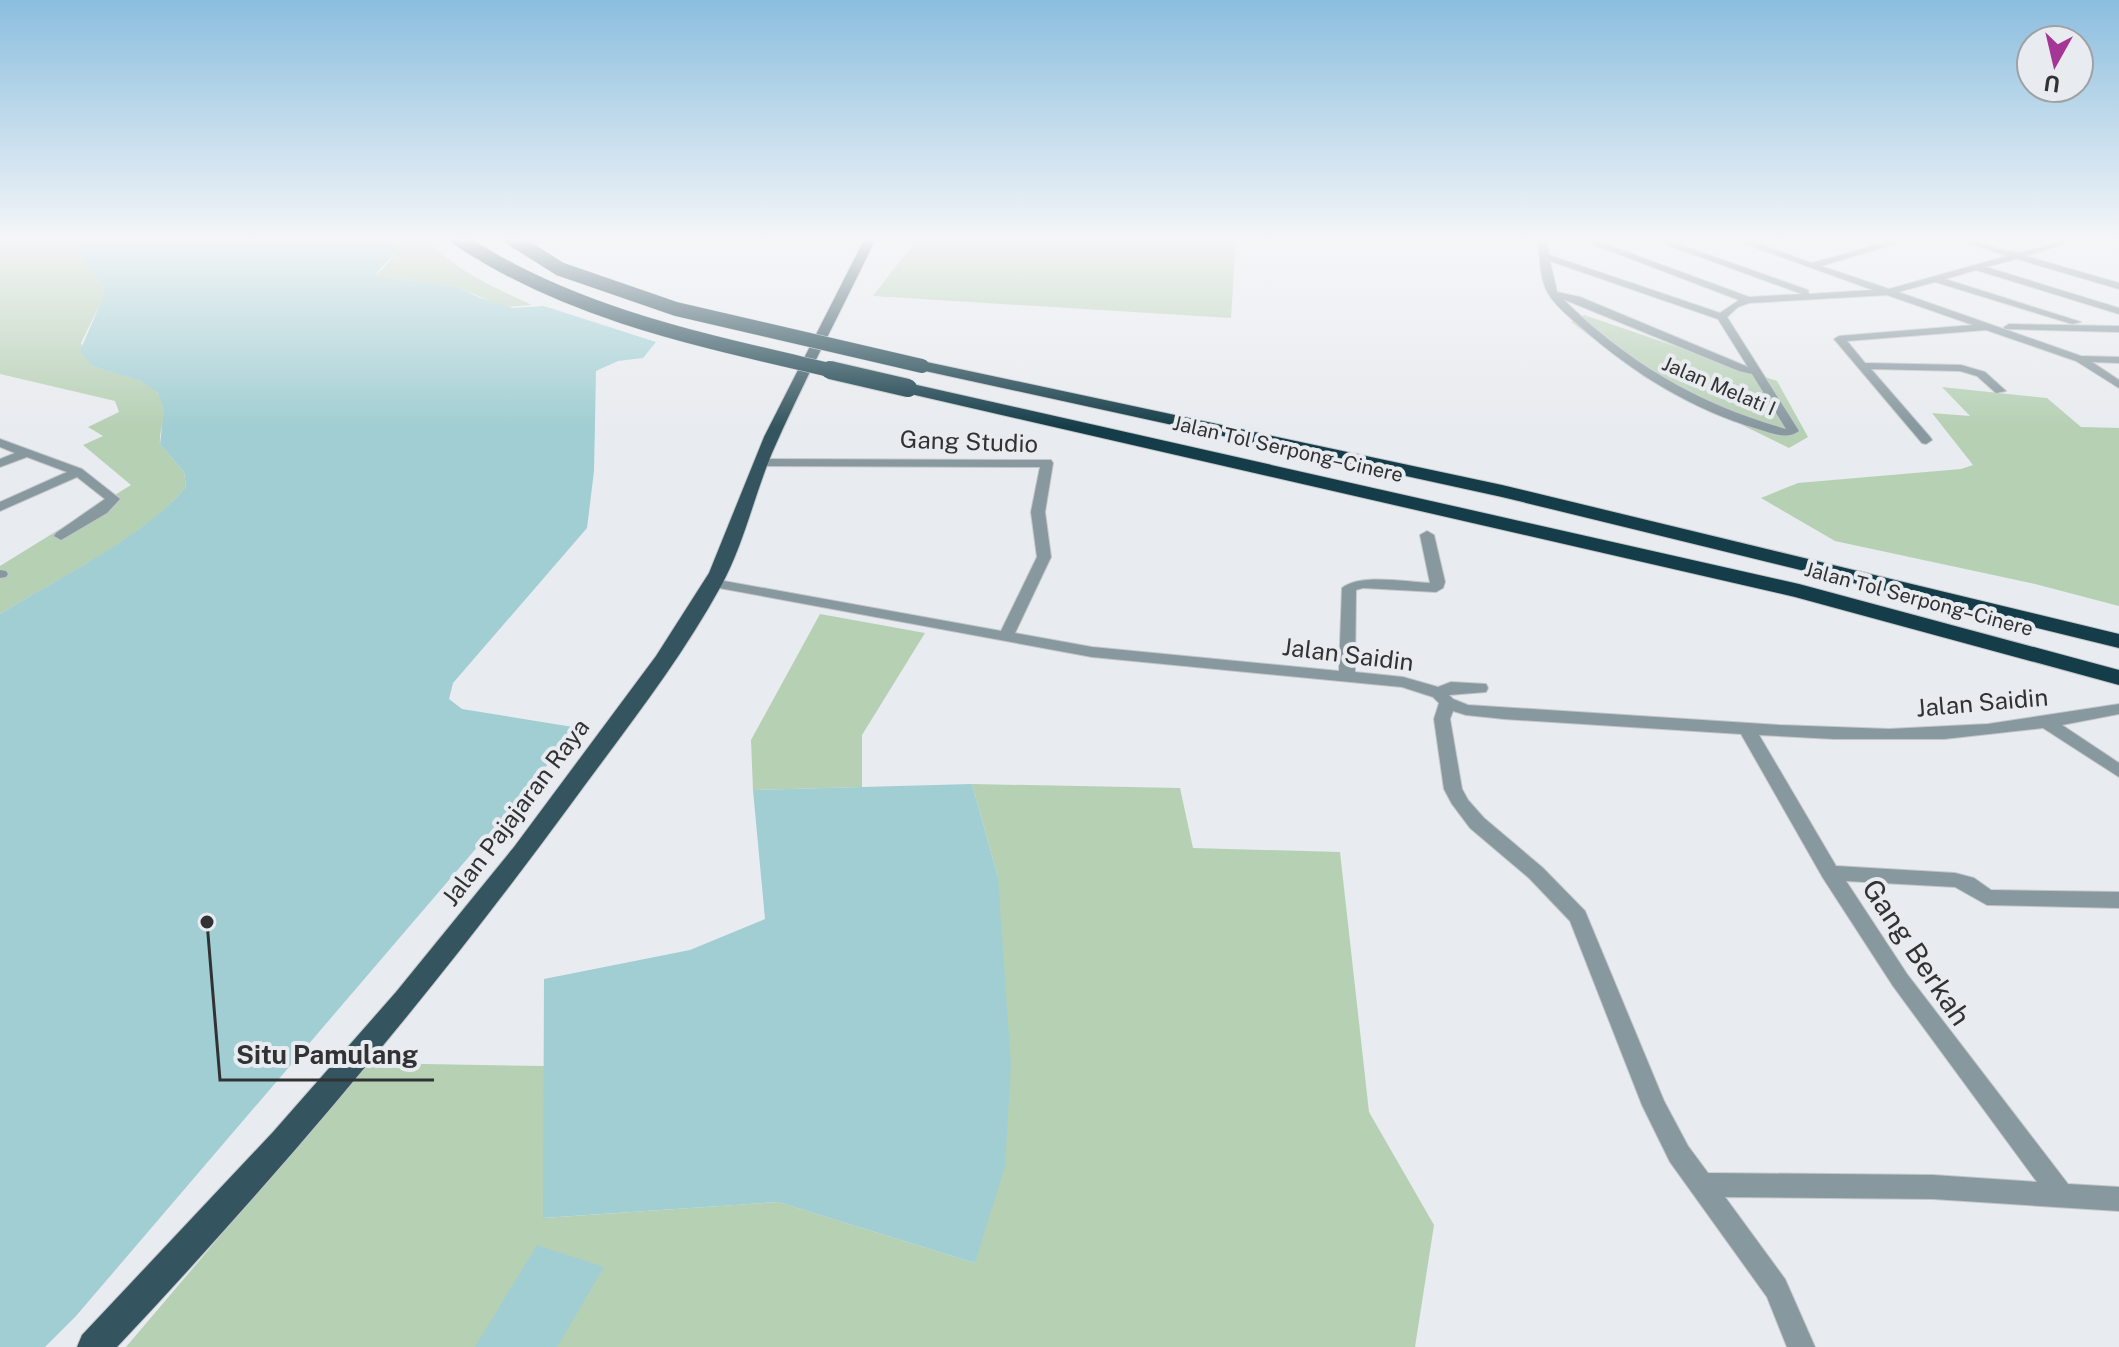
<svg xmlns="http://www.w3.org/2000/svg" width="2119" height="1347" viewBox="0 0 2119 1347" font-family="'Public Sans',sans-serif">
<style>
.green{fill:#b6d0b4}
.water{fill:#a0ced2}
.pier{fill:#e8ebef}
.lines{fill:none;stroke-linecap:round;stroke-linejoin:round}
.minor-casing{stroke:#c3c6c9;stroke-width:2}
.primary-casing{stroke:#c3c6c9;stroke-width:2}
.motorway-casing{stroke:#c3c6c9;stroke-width:2}
.minor{fill:#87989e;fill-rule:evenodd}
.primary{fill:#34555f;fill-rule:evenodd}
.motorway{fill:#153d49;fill-rule:evenodd}
.motorway-bridge-far1-casing{stroke:#c3c6c9;stroke-width:15;stroke-linecap:butt}
.motorway-bridge-casing{stroke:#c3c6c9;stroke-width:20;stroke-linecap:butt}
.motorway-bridge-far1{stroke:#153d49;stroke-width:14}
.motorway-bridge{stroke:#153d49;stroke-width:18}
.labels{text-anchor:middle;dominant-baseline:central;stroke-width:8;stroke-linejoin:round;paint-order:stroke}
.far-street-label{font-size:20px;fill:#313233;stroke:#e8ebef}
.street-label{font-size:24px;fill:#313233;stroke:#e8ebef}
.near-street-label{font-size:28px;fill:#313233;stroke:#e8ebef}
.leader{fill:none;stroke:#313233;stroke-width:3}
.callout-dot{fill:#313233;stroke:#e8ebef;stroke-width:3}
.callout-label{font-size:26px;text-anchor:middle;font-weight:bold;fill:#313233;stroke:#e8ebef;stroke-width:8;stroke-linejoin:round;paint-order:stroke}
</style>
<rect width="100%" height="100%" fill="#e8ebef"/>
<path class="green" d="M 0,238 L 75,238 L 77,252 L 104,286 L 101,302 L 81,343 L 92,366 C 115,373 165,379 164,411 C 164,423 159,432 160,444 L 184,472 L 186,487 C 147,536 55,580 0,614 L 0,566 L 131,485 L 83,445 L 103,436 L 88,427 L 119,412 L 115,401 L 0,374 Z
M 398,238 L 427,238 C 454,271 496,288 532,305 L 504,307 L 457,287 L 376,276 L 394,256 Z
M 918,238 L 1236,238 L 1231,318 L 873,296 Z
M 1584,315 L 1777,381 L 1808,437 L 1789,448 L 1644,377 L 1571,322 Z
M 1942,387 L 2047,398 L 2081,427 L 2119,428 L 2119,606 L 2035,584 L 1835,541 L 1761,498 L 1798,483 L 1961,469 L 1973,465 L 1932,413 L 1970,416 Z
M 820,614 L 925,633 L 862,735 L 862,787 L 753,790 L 751,740 Z
M 972,784 L 1180,788 L 1193,848 L 1340,852 L 1369,1112 L 1434,1225 L 1415,1347 L 126,1347 L 367,1063 L 544,1066 L 544,1218 L 778,1202 L 975,1263 L 998,877 Z"/>
<path class="water" d="M 75,238 L 398,238 C 399,257 383,261 376,276 L 457,287 L 480,298 L 513,308 L 544,306 L 656,342 L 643,358 L 618,361 L 596,371 L 594,471 L 587,528 L 453,683 L 449,699 L 462,709 L 579,728 L 76,1316 L 45,1347 L 0,1347 L 0,614 C 55,580 147,535 186,487 L 184,472 L 160,444 L 164,409 L 158,393 L 141,381 L 92,366 L 80,351 L 101,302 L 104,286 L 77,252 Z
M 972,784 L 998,877 L 1011,1065 L 1005,1166 L 975,1263 L 778,1202 L 543,1218 L 544,979 L 690,950 L 765,919 L 753,790 Z
M 537,1245 L 604,1267 L 557,1347 L 475,1347 Z"/>
<path class="pier" d="M 532,301 L 564,307 L 633,329 L 658,338 L 660,343 Z"/>
<g class="lines">
<defs>
<path id="minor" d="M 1538,238 L 1546,238 L 1549,255 L 1720,313 L 1739,300 L 1576,238 L 1589,238 L 1749,297 L 1802,294 L 1648,238 L 1661,238 L 1808,290 L 1809,294 L 1873,290 L 1729,238 L 1743,238 L 1812,263 L 1901,238 L 1916,238 L 1821,266 L 1889,289 L 2007,256 L 1953,238 C 1975,238 1993,250 2015,252 C 2032,254 2061,238 2083,238 L 2026,256 L 2119,283 L 2119,289 L 2017,259 L 1986,267 L 2119,308 L 2119,314 L 1976,270 L 1945,279 L 2081,322 L 2072,324 L 1935,282 L 1898,292 L 2081,356 L 2119,357 L 2119,363 L 2092,362 L 2119,380 L 2119,388 L 2076,361 L 1986,330 L 1847,341 L 1865,363 L 1961,365 L 1985,372 L 2006,391 L 1996,393 L 1977,376 L 1960,371 L 1871,369 L 1930,437 L 1932,440 L 1926,444 L 1922,443 L 1834,339 L 1839,336 L 1973,325 L 1887,295 L 1749,303 L 1738,307 L 1727,317 L 1799,431 C 1787,440 1772,433 1758,429 C 1693,410 1633,373 1582,328 C 1571,318 1555,306 1548,293 C 1539,277 1540,255 1538,238 ZM 1550,261 L 1718,319 L 1748,367 L 1580,297 L 1557,292 ZM 1563,299 L 1739,371 L 1752,374 L 1786,429 C 1700,405 1626,362 1563,299 Z
M 2009,324 L 2119,326 L 2119,332 L 2005,329 L 2004,327 Z
M 0,439 L 82,469 L 120,499 L 107,513 L 61,540 L 54,536 L 56,533 L 105,499 L 77,477 L 0,511 L 0,502 L 67,472 L 27,457 L 0,467 L 0,459 L 15,453 L 0,447 Z
M 760,459 L 1051,460 L 1053,463 L 1045,512 L 1051,557 L 1015,633 L 1092,647 L 1339,671 L 1342,588 C 1360,573 1407,582 1430,583 L 1420,535 L 1427,531 L 1434,535 L 1445,582 L 1443,588 L 1436,592 L 1363,588 L 1356,590 L 1355,672 L 1403,677 L 1438,687 L 1451,682 L 1486,684 L 1488,688 L 1486,692 L 1449,695 L 1453,699 L 1468,705 L 1779,725 L 1889,729 L 1988,724 L 2119,704 L 2119,714 L 2062,725 L 2119,763 L 2119,777 L 2043,728 L 1944,739 L 1834,739 L 1759,735 L 1836,866 L 1955,873 L 1974,878 L 1991,890 L 2119,892 L 2119,908 L 1987,905 L 1955,887 L 1846,881 L 1907,974 L 2068,1184 L 2119,1187 L 2119,1211 L 1933,1199 L 1725,1197 L 1785,1279 L 1815,1347 L 1787,1347 L 1767,1297 L 1670,1162 L 1642,1105 L 1570,921 L 1529,878 L 1470,828 L 1452,804 L 1444,789 L 1434,719 L 1439,703 L 1433,697 L 1402,687 L 1092,657 L 708,586 L 706,583 L 713,579 L 1001,631 L 1037,557 L 1031,512 L 1040,467 L 756,466 L 754,463 ZM 1453,711 L 1466,715 L 1504,719 L 1741,734 L 1823,878 L 1893,986 L 2037,1182 L 1933,1175 L 1708,1173 L 1688,1146 L 1664,1101 L 1585,911 L 1543,868 L 1484,818 L 1468,800 L 1462,789 L 1450,719 Z
M 0,570 L 6,571 L 8,574 L 6,577 L 0,578 Z"/>
<path id="primary" d="M 865,238 L 876,238 C 842,310 804,380 772,453 C 754,496 744,544 721,586 C 679,663 622,734 571,804 C 431,995 279,1175 117,1347 L 77,1347 L 82,1335 L 273,1132 L 396,992 L 514,847 L 656,656 L 709,573 L 764,437 Z"/>
<path id="motorway" d="M 922,361 L 1502,485 L 2119,634 L 2119,648 L 1502,497 L 916,369 L 914,366 Z
M 908,383 L 1799,584 L 2119,670 L 2119,685 L 1795,597 L 902,392 L 900,388 Z"/>
</defs>
<use href="#minor" class="minor-casing"/>
<use href="#primary" class="primary-casing"/>
<use href="#motorway" class="motorway-casing"/>
<use href="#minor" class="minor"/>
<use href="#primary" class="primary"/>
<use href="#motorway" class="motorway"/>
<defs>
<path id="motorway-bridge-far1" d="M 457,238 C 571,315 706,341 838,372
M 511,238 L 560,269 L 676,309 L 922,366"/>
<path id="motorway-bridge" d="M 830,370 L 908,388"/>
</defs>
<use href="#motorway-bridge-far1" class="motorway-bridge-far1-casing"/>
<use href="#motorway-bridge" class="motorway-bridge-casing"/>
<use href="#motorway-bridge-far1" class="motorway-bridge-far1"/>
<use href="#motorway-bridge" class="motorway-bridge"/>
</g>
<linearGradient id="sky" x2="0" y2="1"><stop stop-color="#8bbedf"/><stop offset="0.56" stop-color="#f5f6f8"/><stop offset="1" stop-color="#f5f6f8" stop-opacity="0"/></linearGradient>
<rect width="2119" height="427" fill="url(#sky)"/>
<g class="labels">
<g class="far-street-label">
<text transform="translate(1719 386) rotate(23)">Jalan Melati I</text>
<text transform="translate(1288 449) rotate(13)">Jalan Tol Serpong–Cinere</text>
<text transform="translate(1919 599) rotate(15)">Jalan Tol Serpong–Cinere</text>
</g>
<g class="street-label">
<text transform="translate(969 441) rotate(2)">Gang Studio</text>
<text transform="translate(1348 654) rotate(7)">Jalan Saidin</text>
<text transform="translate(1982 702) rotate(-5)">Jalan Saidin</text>
<text transform="translate(515 812) rotate(-53)">Jalan Pajajaran Raya</text>
</g>
<g class="near-street-label">
<text transform="translate(1917 952) rotate(56)">Gang Berkah</text>
</g>
</g>
<path class="leader" d="M207 922L220 1080H434"/>
<circle class="callout-dot" cx="207" cy="922" r="8"/>
<g class="callout-label">
<text x="327" y="1064">Situ Pamulang</text>
</g>
<g transform="translate(2055 64) rotate(188)"><circle r="38" fill="#e8ebef" stroke="#9fa1a4" stroke-width="2"/>
<path d="M0-6L14 30L0 20L-14 30Z" fill="#a43695"/>
<text y="-12" font-size="22" font-weight="bold" text-anchor="middle" fill="#313233">U</text>
</g>
</svg>
